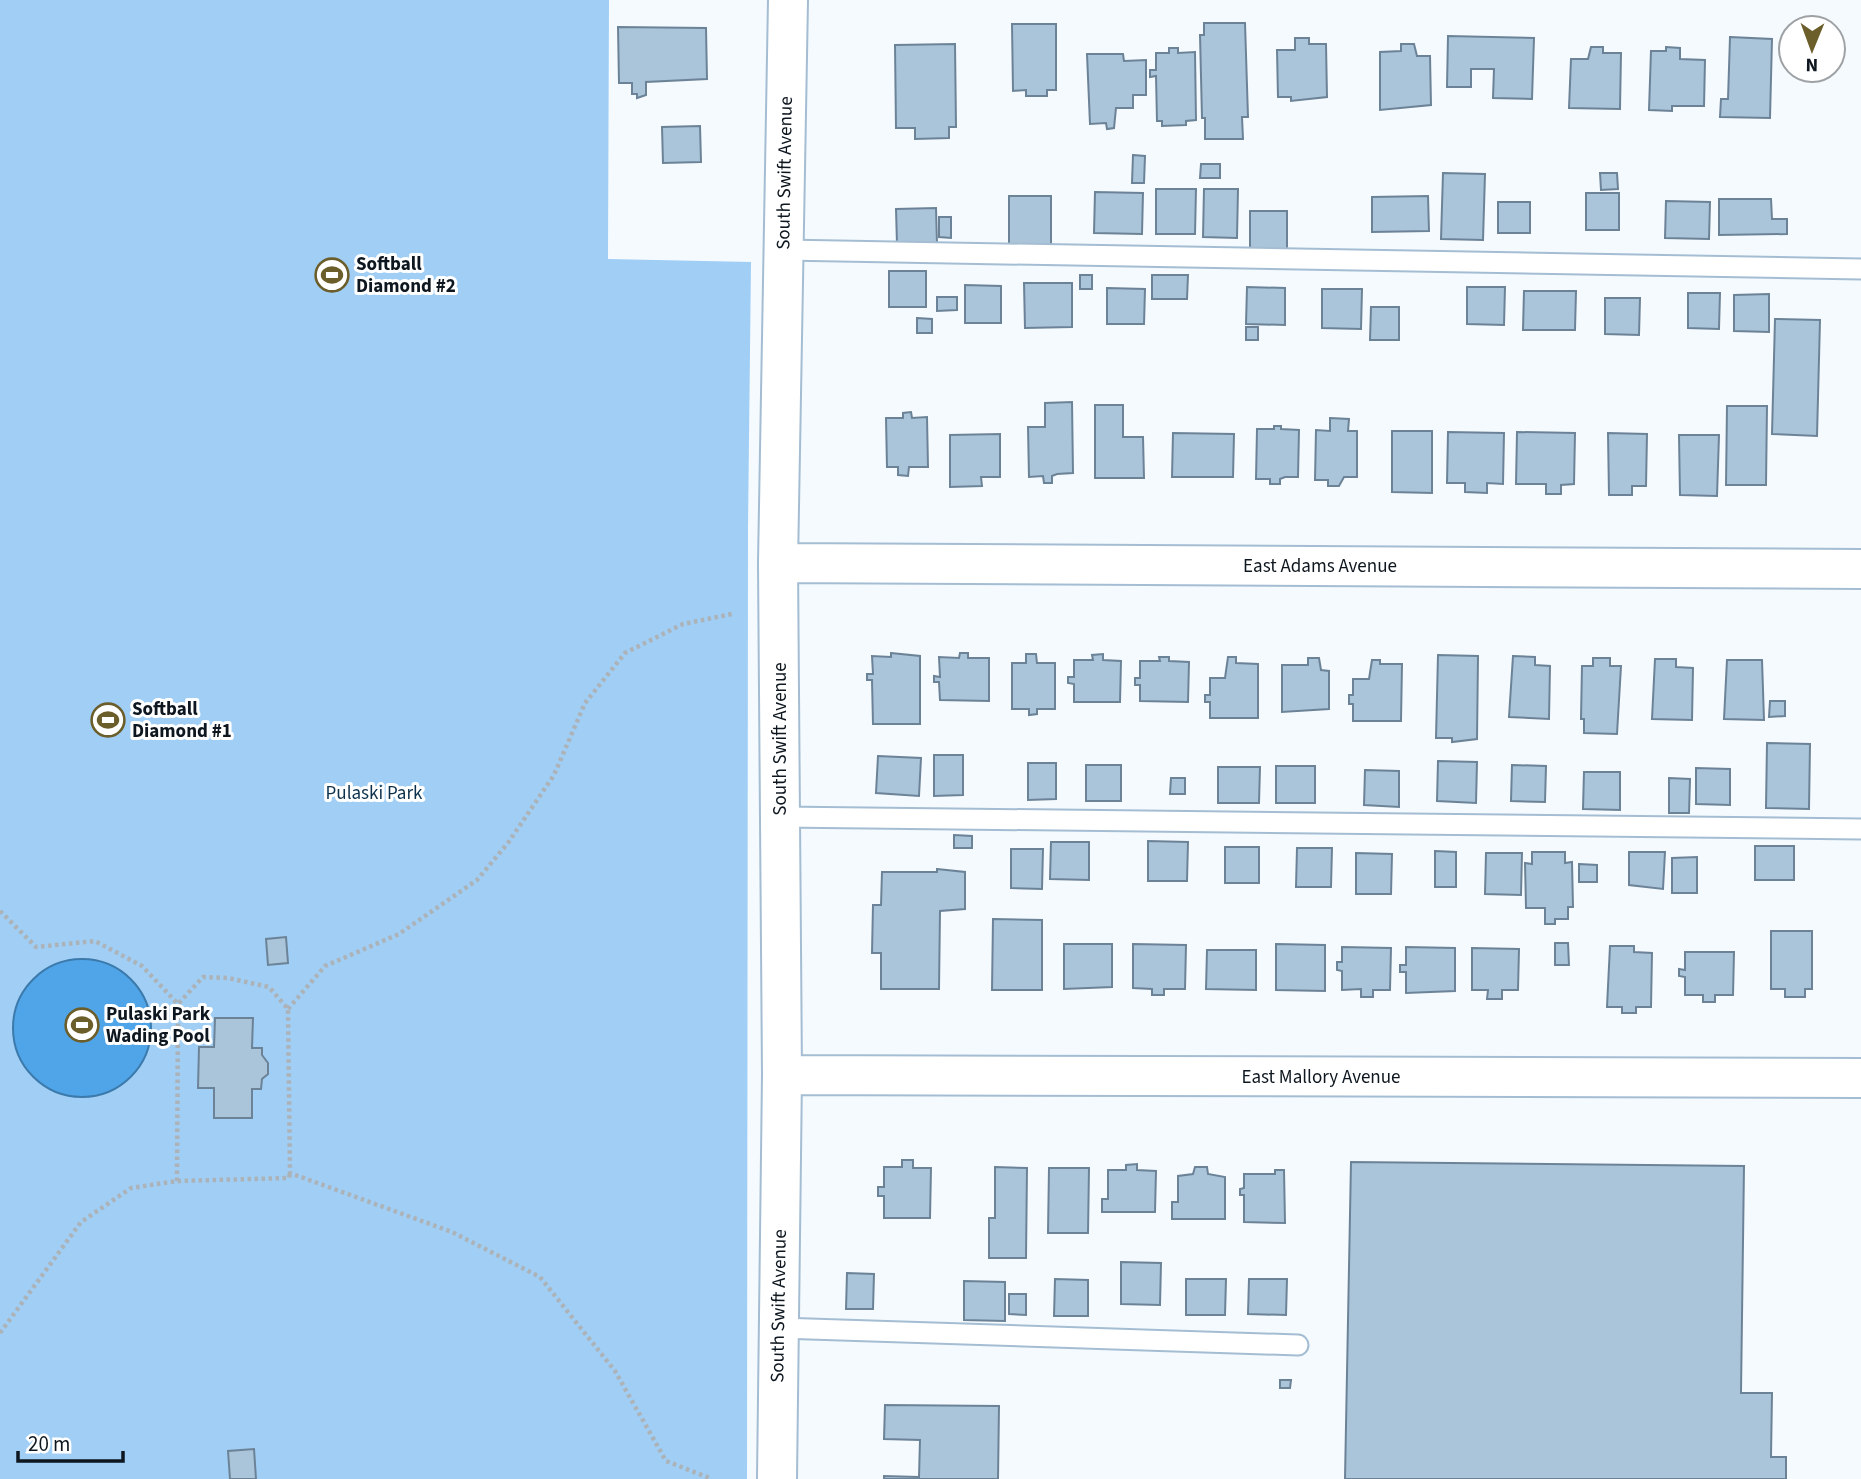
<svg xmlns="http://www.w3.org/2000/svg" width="1861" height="1479" viewBox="0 0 1861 1479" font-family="'Source Sans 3',sans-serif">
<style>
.green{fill:#a0cef5}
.water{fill:#4fa5e8;stroke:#3c7aac;stroke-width:2}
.building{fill:#aac4d9;stroke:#6c8397;stroke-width:2}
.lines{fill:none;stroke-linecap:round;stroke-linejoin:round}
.lane-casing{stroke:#a4bdd3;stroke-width:23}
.street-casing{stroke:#a4bdd3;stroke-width:42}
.path{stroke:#acb3b8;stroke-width:4.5;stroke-dasharray:3.5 3.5;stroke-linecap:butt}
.lane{stroke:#fff;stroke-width:19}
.street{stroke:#fff;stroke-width:38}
.labels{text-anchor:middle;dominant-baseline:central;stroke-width:6;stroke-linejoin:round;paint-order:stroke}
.street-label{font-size:19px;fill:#0e171f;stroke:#fff}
.poi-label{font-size:19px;font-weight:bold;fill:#0e171f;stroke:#fff;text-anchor:start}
.park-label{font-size:19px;fill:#0c314c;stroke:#fff}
</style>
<rect width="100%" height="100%" fill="#f4fafe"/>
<path class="green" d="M 0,0 L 609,0 L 608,259 L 751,262 L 748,527 L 747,1479 L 0,1479 Z"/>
<path class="water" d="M13 1028a69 69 0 1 1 138 0a69 69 0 1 1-138 0Z"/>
<path class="building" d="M 1204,23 L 1245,23 L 1248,117 L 1242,117 L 1243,139 L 1205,139 L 1205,118 L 1202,118 L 1200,35 L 1204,35 Z
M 1012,24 L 1056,24 L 1056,90 L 1047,90 L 1047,96 L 1026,96 L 1026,90 L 1013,91 Z
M 618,27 L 706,28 L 707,79 L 646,82 L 646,95 L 637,98 L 637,94 L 632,94 L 632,83 L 619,83 Z
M 1448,36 L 1534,38 L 1532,99 L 1493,98 L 1494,69 L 1471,69 L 1471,87 L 1447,87 Z
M 1730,37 L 1772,39 L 1770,118 L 1720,117 L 1721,99 L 1728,99 Z
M 1295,38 L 1309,38 L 1309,44 L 1326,44 L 1327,97 L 1291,101 L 1291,97 L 1278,97 L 1277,50 L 1295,50 Z
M 955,44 L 956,127 L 949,127 L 949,138 L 915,139 L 915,128 L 896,128 L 895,45 Z
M 1401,44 L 1414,44 L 1417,56 L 1430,56 L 1431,105 L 1380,110 L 1380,52 L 1401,51 Z
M 1591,47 L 1603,47 L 1603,53 L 1621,53 L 1620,109 L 1569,108 L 1571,59 L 1588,59 Z
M 1666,47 L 1680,48 L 1680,59 L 1705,60 L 1704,106 L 1672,106 L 1672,111 L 1649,110 L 1651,51 L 1666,51 Z
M 1169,48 L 1178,48 L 1178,53 L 1195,52 L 1196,120 L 1186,121 L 1186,125 L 1162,126 L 1162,121 L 1157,121 L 1156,76 L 1150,77 L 1150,70 L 1156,70 L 1156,53 L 1169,53 Z
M 1087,54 L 1123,54 L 1124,61 L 1146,60 L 1146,95 L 1133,95 L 1133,108 L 1116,108 L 1114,128 L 1107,129 L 1106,123 L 1090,124 Z
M 700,126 L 701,162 L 663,163 L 662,127 Z
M 1133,155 L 1145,156 L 1144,183 L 1132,183 Z
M 1201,164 L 1220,164 L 1220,178 L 1200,178 Z
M 1443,173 L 1485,174 L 1483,240 L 1441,239 Z
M 1600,173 L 1617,173 L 1618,189 L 1601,190 Z
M 1156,189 L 1196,189 L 1195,234 L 1156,234 Z
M 1204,189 L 1238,189 L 1237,238 L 1203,237 Z
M 1095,192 L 1143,193 L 1142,234 L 1094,233 Z
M 1586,193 L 1619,193 L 1619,230 L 1586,230 Z
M 1009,196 L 1051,196 L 1051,245 L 1009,244 Z
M 1428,196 L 1429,231 L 1372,232 L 1372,197 Z
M 1719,199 L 1771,199 L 1772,219 L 1787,219 L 1787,234 L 1719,235 Z
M 1666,201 L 1710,202 L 1709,239 L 1665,238 Z
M 1498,202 L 1530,202 L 1530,233 L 1498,233 Z
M 936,208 L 937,244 L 897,244 L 896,209 Z
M 1250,211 L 1287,211 L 1287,249 L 1250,249 Z
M 939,217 L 951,217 L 951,238 L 939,237 Z
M 889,271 L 926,271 L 926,307 L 889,307 Z
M 1080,275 L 1092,275 L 1092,289 L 1080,289 Z
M 1152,275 L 1188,275 L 1187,299 L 1152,299 Z
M 1024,283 L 1072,283 L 1072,327 L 1025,328 Z
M 965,285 L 1001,286 L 1001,323 L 965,323 Z
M 1247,287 L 1285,288 L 1285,325 L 1246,324 Z
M 1467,287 L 1505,287 L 1504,325 L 1467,324 Z
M 1107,288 L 1145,289 L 1144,324 L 1107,324 Z
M 1322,289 L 1362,289 L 1361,329 L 1322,328 Z
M 1524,291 L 1576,291 L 1575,330 L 1523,330 Z
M 1688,293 L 1720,293 L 1719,329 L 1688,328 Z
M 1769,294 L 1769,332 L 1734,331 L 1734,295 Z
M 937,297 L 957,297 L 957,310 L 937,311 Z
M 1605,298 L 1640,298 L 1639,335 L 1605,334 Z
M 1371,307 L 1399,307 L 1399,340 L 1370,340 Z
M 917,318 L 932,319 L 932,333 L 917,333 Z
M 1775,319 L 1820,320 L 1817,436 L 1772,434 Z
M 1246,327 L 1258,327 L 1258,340 L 1246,340 Z
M 1072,402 L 1073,473 L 1057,474 L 1052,476 L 1052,483 L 1044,483 L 1043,476 L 1029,477 L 1028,427 L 1045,427 L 1045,403 Z
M 1095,405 L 1123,405 L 1123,437 L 1143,437 L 1144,478 L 1095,478 Z
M 1727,406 L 1767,406 L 1766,485 L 1726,485 Z
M 911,412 L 912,418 L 927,417 L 928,467 L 909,467 L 908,476 L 898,475 L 898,467 L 887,467 L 886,418 L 903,418 L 903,413 Z
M 1330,418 L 1349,419 L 1348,431 L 1357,431 L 1357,477 L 1344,477 L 1339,486 L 1328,486 L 1328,480 L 1315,480 L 1316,430 L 1330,431 Z
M 1274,426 L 1281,426 L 1281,429 L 1299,430 L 1298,477 L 1285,477 L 1280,479 L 1280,484 L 1270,484 L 1270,479 L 1256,479 L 1257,429 L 1274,429 Z
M 1392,431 L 1432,431 L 1432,493 L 1392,492 Z
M 1448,432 L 1504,433 L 1503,484 L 1487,483 L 1487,493 L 1465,492 L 1465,483 L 1447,483 Z
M 1517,432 L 1575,433 L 1574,484 L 1561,485 L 1561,494 L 1546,494 L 1546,484 L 1516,484 Z
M 1173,433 L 1234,434 L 1233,477 L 1172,477 Z
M 1608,433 L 1647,434 L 1646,486 L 1632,486 L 1632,495 L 1609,495 Z
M 1000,434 L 1000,477 L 981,477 L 982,486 L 950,487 L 950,435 Z
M 1679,435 L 1719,435 L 1717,496 L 1680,495 Z
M 891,653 L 920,656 L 920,724 L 873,724 L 872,680 L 867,680 L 867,674 L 873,674 L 872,656 L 891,657 Z
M 960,653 L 968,653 L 968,658 L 989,658 L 989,701 L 940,700 L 939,682 L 934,682 L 934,676 L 940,677 L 939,657 L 959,658 Z
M 1026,654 L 1036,654 L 1037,663 L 1055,663 L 1055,709 L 1037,709 L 1037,714 L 1029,715 L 1029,709 L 1012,709 L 1012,663 L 1026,663 Z
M 1103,654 L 1103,660 L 1121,661 L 1120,702 L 1074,702 L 1074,684 L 1068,683 L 1068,677 L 1074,677 L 1074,660 L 1093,660 L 1092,655 Z
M 1438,655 L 1478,656 L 1477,739 L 1452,742 L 1452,738 L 1436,738 Z
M 1513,656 L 1535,657 L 1535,665 L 1550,666 L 1549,719 L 1509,717 Z
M 1159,657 L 1169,657 L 1169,661 L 1189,662 L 1188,702 L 1140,701 L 1140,685 L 1135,685 L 1135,678 L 1140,678 L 1140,661 L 1160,661 Z
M 1228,657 L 1236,657 L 1236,663 L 1258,664 L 1258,718 L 1210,718 L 1210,702 L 1205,702 L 1205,695 L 1210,695 L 1210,678 L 1225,678 Z
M 1308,658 L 1319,658 L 1321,670 L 1329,671 L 1329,709 L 1282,712 L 1282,665 L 1308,665 Z
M 1593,658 L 1610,658 L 1610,666 L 1621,666 L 1617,734 L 1584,733 L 1584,719 L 1581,719 L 1582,666 L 1593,666 Z
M 1655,659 L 1676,659 L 1676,667 L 1693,668 L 1692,720 L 1652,719 Z
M 1372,660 L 1380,660 L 1380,664 L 1402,664 L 1401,721 L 1353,721 L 1353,704 L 1349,704 L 1349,695 L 1353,695 L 1353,679 L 1369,679 Z
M 1727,660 L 1762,660 L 1764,720 L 1724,719 Z
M 1770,701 L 1785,701 L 1785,716 L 1769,717 Z
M 1767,743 L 1810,744 L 1809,809 L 1766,808 Z
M 934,755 L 963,755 L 963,795 L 934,796 Z
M 878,756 L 921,758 L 919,796 L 876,793 Z
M 1438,761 L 1477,762 L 1476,803 L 1437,801 Z
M 1028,763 L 1056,763 L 1056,799 L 1028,800 Z
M 1086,765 L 1121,765 L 1121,801 L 1086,801 Z
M 1512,765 L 1546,766 L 1545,802 L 1511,801 Z
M 1276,766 L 1315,766 L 1315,803 L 1276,803 Z
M 1218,767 L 1260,767 L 1259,803 L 1218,803 Z
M 1696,768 L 1730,769 L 1730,805 L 1696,804 Z
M 1365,770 L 1399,771 L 1399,807 L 1364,805 Z
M 1584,772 L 1620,772 L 1620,810 L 1583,809 Z
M 1171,778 L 1185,778 L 1185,794 L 1170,794 Z
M 1669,778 L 1690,779 L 1689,813 L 1669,813 Z
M 954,835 L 972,836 L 972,848 L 954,848 Z
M 1148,841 L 1188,842 L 1187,881 L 1148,881 Z
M 1051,842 L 1089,842 L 1089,880 L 1050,879 Z
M 1755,846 L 1794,846 L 1794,880 L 1755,880 Z
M 1225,847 L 1259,847 L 1259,883 L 1225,883 Z
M 1297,848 L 1332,848 L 1331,887 L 1296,887 Z
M 1011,849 L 1043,849 L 1042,889 L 1011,888 Z
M 1435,851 L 1456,852 L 1456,887 L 1435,887 Z
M 1532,852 L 1565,852 L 1565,863 L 1572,862 L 1573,907 L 1568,907 L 1568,919 L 1555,919 L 1555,924 L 1545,924 L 1545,908 L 1526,908 L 1525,863 L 1532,864 Z
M 1629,852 L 1665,852 L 1663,889 L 1629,885 Z
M 1356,853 L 1392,854 L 1391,894 L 1356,894 Z
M 1486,853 L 1522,853 L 1521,895 L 1485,894 Z
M 1697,857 L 1697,893 L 1672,893 L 1672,858 Z
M 1579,864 L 1597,865 L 1597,882 L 1579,882 Z
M 937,869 L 965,872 L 965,909 L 940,911 L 939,989 L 881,989 L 881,953 L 872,953 L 873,905 L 881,905 L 882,872 L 937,872 Z
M 993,919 L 1042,920 L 1042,990 L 992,990 Z
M 1771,931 L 1812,931 L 1812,989 L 1805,989 L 1805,997 L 1785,997 L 1785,989 L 1771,989 Z
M 286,937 L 288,963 L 268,965 L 266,939 Z
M 1555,943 L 1568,943 L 1569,965 L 1555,965 Z
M 1064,944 L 1112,944 L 1112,987 L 1064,989 Z
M 1133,944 L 1186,945 L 1185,989 L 1164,989 L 1164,995 L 1152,995 L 1152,989 L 1133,988 Z
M 1276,944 L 1325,945 L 1325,991 L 1276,990 Z
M 1610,946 L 1634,946 L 1634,952 L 1652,953 L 1651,1007 L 1636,1007 L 1636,1013 L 1622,1013 L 1622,1007 L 1607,1007 Z
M 1342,947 L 1391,948 L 1390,990 L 1373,990 L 1373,997 L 1361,997 L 1361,989 L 1342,990 L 1342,971 L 1337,970 L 1337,962 L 1342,962 Z
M 1406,947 L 1455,948 L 1455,991 L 1406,993 L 1406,972 L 1400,972 L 1400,965 L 1406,965 Z
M 1472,948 L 1519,949 L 1518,990 L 1502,990 L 1502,999 L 1487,999 L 1488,990 L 1472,990 Z
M 1207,950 L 1256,950 L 1256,990 L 1206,989 Z
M 1685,952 L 1734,952 L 1733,995 L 1715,995 L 1715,1002 L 1703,1002 L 1703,995 L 1685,995 L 1685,977 L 1679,976 L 1679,969 L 1685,970 Z
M 215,1018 L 253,1018 L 252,1048 L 262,1048 L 262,1055 L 268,1063 L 268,1074 L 262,1079 L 261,1089 L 252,1089 L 252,1118 L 214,1118 L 214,1088 L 198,1088 L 199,1047 L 214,1047 Z
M 902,1160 L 913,1160 L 913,1168 L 931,1168 L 930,1218 L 884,1218 L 884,1196 L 878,1196 L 878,1187 L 884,1187 L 884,1167 L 902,1167 Z
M 1351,1162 L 1744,1166 L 1741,1393 L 1772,1393 L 1771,1457 L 1786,1457 L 1786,1479 L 1345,1479 Z
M 1137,1164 L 1137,1170 L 1156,1171 L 1155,1212 L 1102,1212 L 1102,1199 L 1108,1199 L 1108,1170 L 1126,1170 L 1126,1165 Z
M 995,1167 L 1027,1168 L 1026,1258 L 989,1258 L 989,1218 L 995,1218 Z
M 1195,1167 L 1207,1167 L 1208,1174 L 1225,1177 L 1225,1219 L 1172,1219 L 1172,1202 L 1178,1202 L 1178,1176 L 1193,1174 Z
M 1049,1168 L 1089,1168 L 1088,1233 L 1048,1233 Z
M 1275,1170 L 1284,1170 L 1285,1223 L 1244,1222 L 1244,1195 L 1240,1195 L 1240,1189 L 1244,1188 L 1244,1174 L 1275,1174 Z
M 1121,1262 L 1161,1263 L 1160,1305 L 1121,1304 Z
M 847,1273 L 874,1274 L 873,1309 L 846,1309 Z
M 1055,1279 L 1088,1280 L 1088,1316 L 1054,1316 Z
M 1186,1279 L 1226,1279 L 1225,1315 L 1186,1315 Z
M 1249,1279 L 1287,1279 L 1286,1315 L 1248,1314 Z
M 964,1281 L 1005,1282 L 1005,1321 L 964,1320 Z
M 1009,1294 L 1026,1294 L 1026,1315 L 1009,1314 Z
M 1280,1380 L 1291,1380 L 1290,1388 L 1280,1388 Z
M 885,1405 L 999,1406 L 998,1479 L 884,1479 L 884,1476 L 919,1477 L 920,1440 L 884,1439 Z
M 254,1449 L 256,1479 L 230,1479 L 228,1451 Z"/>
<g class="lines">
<defs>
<path id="lane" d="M 784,250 L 1861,269
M 780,817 L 1861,829
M 779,1328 L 1298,1345"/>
<path id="street" d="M 778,563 L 1861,569
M 782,1075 L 1861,1078
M 777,1479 L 782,1075 L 778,563 L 788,0"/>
</defs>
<use href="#lane" class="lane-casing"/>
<use href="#street" class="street-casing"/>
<path class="path" d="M 0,911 L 36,947 L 95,941 L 142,966 L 178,1004 L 203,977 L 228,978 L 269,987 L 288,1009 L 290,1173 L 452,1232 L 540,1277 L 615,1371 L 666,1461 L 712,1479
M 288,1009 L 325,966 L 399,934 L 477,880 L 508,843 L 554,775 L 585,703 L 625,653 L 683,624 L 732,614
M 177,1181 L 178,1004
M 0,1333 L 81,1222 L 131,1188 L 177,1181 L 289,1178 L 290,1173"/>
<use href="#lane" class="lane"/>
<use href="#street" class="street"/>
</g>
<defs>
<symbol id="stadium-ring" viewBox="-11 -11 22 22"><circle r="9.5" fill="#fff" stroke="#6b5e2b" stroke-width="1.5"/><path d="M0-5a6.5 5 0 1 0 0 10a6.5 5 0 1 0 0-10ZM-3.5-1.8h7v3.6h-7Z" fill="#6b5e2b"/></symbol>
</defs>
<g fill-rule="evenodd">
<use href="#stadium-ring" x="313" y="256" width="38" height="38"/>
<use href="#stadium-ring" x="89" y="701" width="38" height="38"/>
<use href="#stadium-ring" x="63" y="1006" width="38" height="38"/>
</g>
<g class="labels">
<g class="street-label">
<text transform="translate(785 173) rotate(-89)">South Swift Avenue</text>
<text x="1320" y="566">East Adams Avenue</text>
<text transform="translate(780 739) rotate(-90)">South Swift Avenue</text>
<text x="1321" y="1077">East Mallory Avenue</text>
<text transform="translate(779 1306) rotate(-89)">South Swift Avenue</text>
</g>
<g class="poi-label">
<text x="356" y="264">Softball<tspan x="356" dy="22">Diamond #2</tspan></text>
<text x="132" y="709">Softball<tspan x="132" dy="22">Diamond #1</tspan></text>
<text x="106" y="1014">Pulaski Park<tspan x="106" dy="22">Wading Pool</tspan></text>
</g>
<g class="park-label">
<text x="374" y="793">Pulaski Park</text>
</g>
</g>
<g transform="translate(1812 49) rotate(181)"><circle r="33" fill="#ffffff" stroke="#9fa2a5" stroke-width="2"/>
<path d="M0-5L12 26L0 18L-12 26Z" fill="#6b5e2b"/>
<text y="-10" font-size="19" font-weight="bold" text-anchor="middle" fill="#0e171f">N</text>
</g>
<path d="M18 1451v10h105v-10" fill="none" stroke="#0e171f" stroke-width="3.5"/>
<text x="28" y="1451" font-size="21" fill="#0e171f" stroke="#ffffff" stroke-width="5" paint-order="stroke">20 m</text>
</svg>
